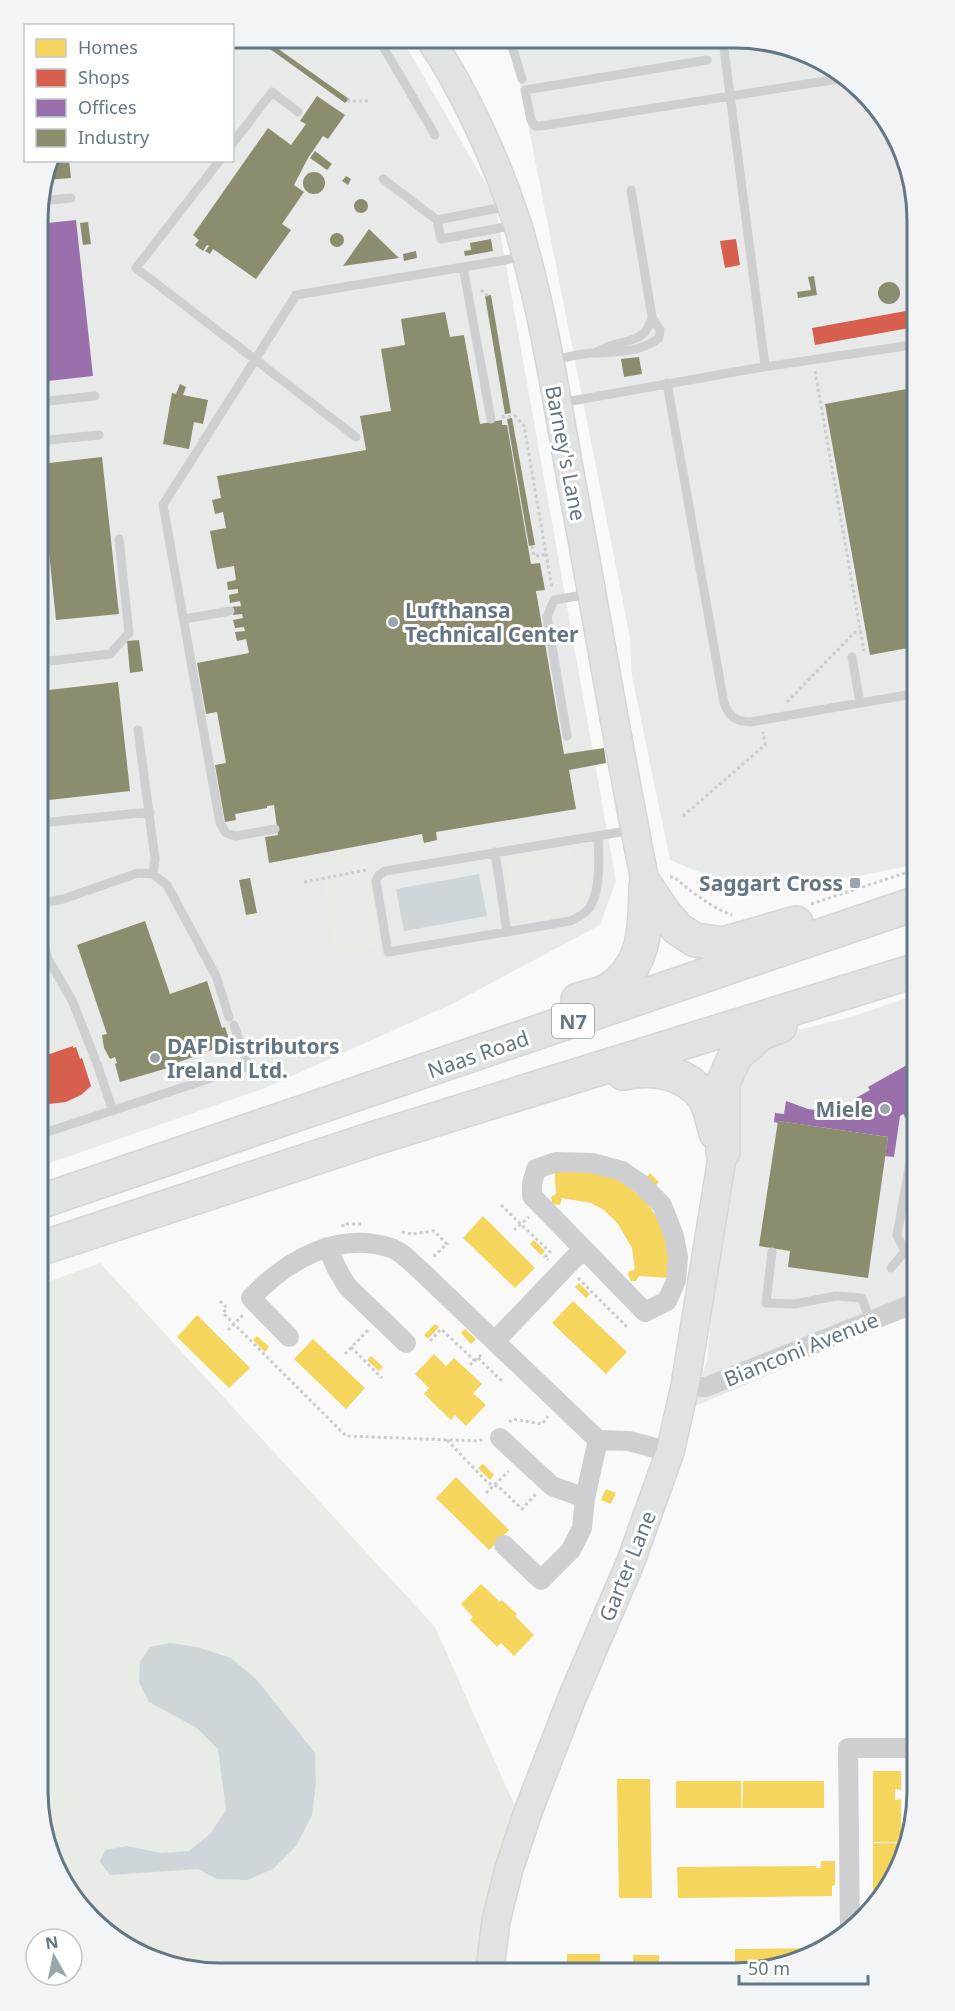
<svg xmlns="http://www.w3.org/2000/svg" width="955" height="2011" viewBox="0 0 955 2011" font-family="'Noto Sans',sans-serif">
<style>
.built{fill:#e8e9e9}
.green{fill:#e8ebe6}
.water{fill:#ced6d9}
.homes{fill:#f6d55c}
.shops{fill:#d6604d}
.offices{fill:#9970ab}
.industry{fill:#8c8c6e}
.lines{fill:none;stroke-linecap:round;stroke-linejoin:round}
.secondary-casing{stroke:#d5d6d7;stroke-width:30}
.highway-casing{stroke:#d5d6d6;stroke-width:36}
.path{stroke:#cbcccd;stroke-width:3;stroke-dasharray:3 3;stroke-linecap:butt}
.lane{stroke:#cecfd0;stroke-width:9}
.street{stroke:#cecfd0;stroke-width:20}
.secondary{stroke:#e1e2e2;stroke-width:27}
.highway{stroke:#e1e2e2;stroke-width:33}
.poi-dot{fill:#99a4ac;stroke:#fff;stroke-width:2}
.labels{text-anchor:middle;dominant-baseline:central;stroke-width:6;stroke-linejoin:round;paint-order:stroke}
.shield{fill:#fff;stroke:#939fa8;stroke-width:1.5}
.shield-label{font-size:20px;font-weight:bold;fill:#657683}
.street-label{font-size:21px;fill:#657683;stroke:#fff}
.poi-label{font-size:21px;font-weight:bold;fill:#657683;stroke:#fff;text-anchor:start}
.rim{fill:none;stroke:#657683;stroke-width:3}
</style>
<rect width="100%" height="100%" fill="#f9f9f9"/>
<path class="built" d="M 233,38 L 402,39 L 494,198 L 616,881 L 600,925 L 452,1004 L 265,1088 L 41,1166 L 38,208 L 51,161 L 232,160 Z
M 505,39 L 770,41 L 856,83 L 893,128 L 911,172 L 914,865 L 756,896 L 670,860 L 632,676 L 630,638 L 520,84 Z
M 914,995 L 915,1312 L 691,1408 L 707,1361 L 735,1056 L 798,1030 L 854,1016 Z"/>
<path class="green" d="M 571,847 L 575,865 L 591,868 C 589,920 563,915 521,921 L 514,918 L 506,863 C 514,851 556,849 571,847 Z
M 364,848 L 380,946 L 334,953 L 318,856 Z
M 100,1263 L 435,1627 L 517,1811 L 482,1969 L 185,1970 L 99,1928 L 68,1892 L 44,1839 L 42,1284 Z"/>
<path class="water" d="M 479,874 L 487,916 L 404,931 L 396,889 Z
M 170,1643 L 197,1647 L 231,1658 L 256,1679 L 315,1753 L 316,1784 L 312,1815 L 296,1846 L 273,1869 L 247,1880 L 217,1879 L 198,1869 L 110,1875 L 100,1862 L 105,1850 L 127,1846 L 161,1853 L 189,1851 L 211,1833 L 226,1810 L 218,1749 L 197,1728 L 149,1702 L 139,1682 L 140,1662 L 150,1647 Z"/>
<path class="homes" d="M 554,1163 L 620,1179 L 646,1202 L 659,1220 L 668,1245 L 670,1278 L 639,1276 L 636,1281 L 631,1281 L 628,1275 L 629,1271 L 635,1270 L 632,1248 L 618,1224 L 604,1210 L 591,1203 L 562,1198 L 560,1205 L 552,1204 L 551,1197 L 556,1194 Z
M 650,1173 L 659,1182 L 653,1188 L 644,1180 Z
M 483,1216 L 535,1268 L 515,1288 L 463,1238 Z
M 534,1240 L 545,1251 L 541,1255 L 530,1244 Z
M 579,1283 L 590,1294 L 586,1298 L 575,1287 Z
M 573,1301 L 627,1352 L 606,1374 L 552,1323 Z
M 197,1315 L 250,1368 L 229,1388 L 177,1337 Z
M 435,1324 L 439,1327 L 428,1339 L 424,1335 Z
M 465,1329 L 476,1339 L 471,1344 L 461,1333 Z
M 257,1336 L 269,1347 L 265,1352 L 253,1340 Z
M 313,1339 L 365,1388 L 346,1409 L 294,1359 Z
M 434,1354 L 446,1366 L 454,1358 L 482,1384 L 473,1393 L 486,1405 L 466,1426 L 455,1415 L 451,1420 L 424,1394 L 429,1388 L 415,1374 Z
M 371,1356 L 383,1367 L 379,1371 L 367,1360 Z
M 483,1464 L 494,1475 L 490,1480 L 478,1468 Z
M 456,1477 L 509,1530 L 489,1550 L 436,1498 Z
M 606,1489 L 616,1493 L 611,1504 L 601,1500 Z
M 481,1584 L 500,1602 L 502,1600 L 517,1614 L 515,1616 L 534,1635 L 514,1656 L 501,1643 L 497,1647 L 470,1620 L 473,1617 L 461,1604 Z
M 873,1771 L 901,1771 L 901,1790 L 895,1789 L 895,1800 L 901,1799 L 901,1842 L 873,1842 Z
M 914,1771 L 917,1771 L 917,1790 L 914,1790 Z
M 617,1779 L 650,1779 L 652,1898 L 619,1898 Z
M 676,1781 L 741,1781 L 741,1808 L 676,1808 Z
M 743,1781 L 824,1781 L 824,1808 L 742,1808 Z
M 873,1843 L 901,1843 L 901,1866 L 880,1902 L 873,1909 Z
M 821,1861 L 835,1861 L 835,1885 L 832,1886 L 832,1896 L 678,1898 L 677,1867 L 816,1866 L 816,1868 L 821,1868 Z
M 821,1948 L 821,1950 L 783,1967 L 735,1967 L 735,1949 Z
M 567,1954 L 600,1954 L 600,1968 L 567,1968 Z
M 633,1955 L 659,1955 L 659,1968 L 633,1968 Z"/>
<path class="shops" d="M 736,239 L 740,265 L 725,268 L 720,241 Z
M 906,311 L 909,328 L 815,345 L 812,328 Z
M 73,1046 L 73,1048 L 76,1047 L 80,1059 L 82,1058 L 91,1086 L 81,1095 L 66,1102 L 41,1105 L 41,1057 Z"/>
<path class="offices" d="M 76,220 L 93,376 L 39,382 L 38,224 Z
M 914,1061 L 915,1113 L 905,1118 L 904,1114 L 900,1116 L 894,1157 L 885,1156 L 888,1137 L 778,1121 L 778,1123 L 774,1122 L 775,1113 L 784,1114 L 786,1101 L 808,1109 L 824,1111 L 839,1111 L 861,1107 L 856,1098 L 870,1090 L 868,1087 Z"/>
<path class="industry" d="M 270,43 L 349,99 L 345,103 L 277,54 L 267,47 Z
M 317,96 L 345,115 L 328,139 L 323,136 L 308,158 L 294,185 L 304,192 L 282,224 L 291,230 L 256,279 L 213,249 L 210,254 L 205,251 L 209,246 L 207,245 L 203,251 L 195,245 L 199,240 L 193,235 L 268,128 L 291,145 L 306,124 L 300,121 Z
M 315,151 L 332,164 L 327,170 L 310,158 Z
M 51,160 L 69,160 L 71,178 L 45,180 Z
M303 183a11 11 0 1 1 22 0a11 11 0 1 1-22 0Z
M 346,176 L 351,179 L 348,185 L 342,181 Z
M354 206a7 7 0 1 1 14 0a7 7 0 1 1-14 0Z
M 88,222 L 91,244 L 83,245 L 80,223 Z
M 369,229 L 399,258 L 343,266 Z
M330 240a7 7 0 1 1 14 0a7 7 0 1 1-14 0Z
M 491,239 L 493,251 L 465,256 L 464,251 L 471,250 L 470,243 Z
M 416,251 L 417,258 L 404,261 L 403,254 Z
M 814,276 L 817,295 L 798,298 L 797,292 L 811,290 L 808,277 Z
M878 293a11 11 0 1 1 22 0a11 11 0 1 1-22 0Z
M 491,295 L 511,413 L 505,414 L 485,296 Z
M 445,312 L 450,337 L 464,335 L 480,424 L 502,420 L 502,425 L 507,425 L 531,564 L 540,563 L 545,590 L 536,591 L 564,754 L 604,748 L 606,763 L 569,770 L 576,809 L 436,832 L 437,840 L 424,843 L 422,834 L 269,863 L 265,837 L 278,835 L 274,805 L 267,806 L 267,808 L 235,814 L 236,820 L 225,822 L 215,765 L 226,763 L 217,712 L 206,714 L 197,663 L 249,653 L 246,639 L 237,641 L 235,632 L 245,631 L 244,627 L 235,628 L 233,620 L 243,618 L 242,614 L 233,615 L 231,607 L 241,606 L 240,601 L 230,603 L 229,595 L 238,593 L 238,589 L 228,590 L 227,582 L 236,580 L 234,566 L 217,569 L 210,531 L 226,528 L 223,512 L 215,514 L 212,500 L 221,498 L 217,476 L 366,450 L 360,416 L 391,411 L 381,349 L 405,345 L 401,319 Z
M 639,357 L 642,374 L 624,377 L 621,359 Z
M 180,384 L 186,387 L 183,395 L 208,400 L 203,424 L 194,422 L 189,449 L 163,444 L 172,393 L 176,394 Z
M 912,388 L 913,647 L 870,655 L 825,404 Z
M 512,418 L 535,545 L 529,546 L 507,419 Z
M 102,457 L 119,614 L 56,620 L 40,464 Z
M 139,640 L 143,671 L 130,673 L 127,641 Z
M 118,682 L 130,791 L 40,801 L 40,691 Z
M 250,878 L 257,913 L 246,915 L 239,880 Z
M 145,921 L 170,994 L 207,981 L 222,1028 L 225,1027 L 230,1042 L 218,1046 L 218,1049 L 202,1052 L 202,1054 L 170,1065 L 171,1067 L 120,1082 L 115,1064 L 117,1063 L 115,1057 L 110,1059 L 104,1048 L 102,1035 L 107,1034 L 77,945 Z
M 778,1121 L 888,1137 L 868,1278 L 788,1267 L 790,1251 L 759,1246 Z"/>
<g class="lines">
<defs>
<path id="secondary" d="M 430,39 C 466,93 497,162 517,223 C 543,308 556,397 572,485 C 597,618 619,753 646,886
M 490,1969 L 496,1921 L 509,1869 L 529,1809 L 572,1698 L 631,1561 L 670,1452 L 685,1386 L 723,1152"/>
<path id="highway" d="M 646,886 L 664,913 L 678,929 L 695,940 L 723,944 L 796,923
M 578,1000 C 588,997 601,995 610,989 C 647,964 645,926 646,886
M 623,1073 C 652,1067 685,1071 704,1097 C 710,1107 713,1122 716,1133
M 723,1152 L 723,1083 L 735,1056 L 761,1033 L 780,1026
M 42,1201 L 914,904
M 42,1248 L 372,1139 L 914,971"/>
</defs>
<use href="#secondary" class="secondary-casing"/>
<use href="#highway" class="highway-casing"/>
<path class="path" d="M 258,38 L 269,45
M 347,101 L 368,101
M 481,290 L 488,296
M 815,371 L 864,651
M 502,417 L 515,416 L 524,426 L 552,588
M 532,546 L 534,556 L 546,555
M 787,702 L 854,633 L 861,631
M 683,816 L 765,745 L 763,732
M 670,877 L 674,877 C 692,892 710,907 732,915
M 304,882 L 367,870
M 811,904 L 914,870
M 501,1205 L 550,1252 L 545,1257 L 548,1260
M 343,1227 L 343,1224 L 363,1224
M 514,1230 L 529,1217
M 402,1232 L 412,1234 L 434,1231 L 447,1244 L 432,1258
M 578,1278 L 628,1328
M 220,1301 L 227,1308 L 223,1313 L 346,1436 L 479,1441 L 483,1439
M 228,1330 L 244,1314
M 430,1341 L 441,1329 L 475,1361
M 351,1347 L 382,1378
M 345,1354 L 368,1330
M 478,1358 L 503,1382
M 470,1365 L 482,1354
M 509,1422 L 513,1419 L 542,1424 L 548,1416
M 447,1440 L 488,1483 L 499,1487 L 522,1509 L 536,1494
M 486,1493 L 509,1471"/>
<path class="lane" d="M 378,38 L 435,135
M 510,39 L 522,79
M 723,41 L 765,366
M 707,60 L 525,90 L 531,120 L 535,126 L 540,126 L 845,78
M 232,144 L 272,92 L 298,112
M 220,160 L 136,268 L 356,437
M 383,179 L 437,220
M 40,201 L 71,198
M 509,206 L 437,220 L 441,239 L 516,225
M 463,267 L 491,419
M 597,352 C 618,337 644,349 652,317
M 554,360 C 567,357 582,353 596,353 C 616,352 642,352 659,338 L 660,330 L 652,317 L 631,190
M 667,383 L 724,703 C 730,717 735,721 750,722 L 913,694
M 39,402 L 95,396
M 560,403 L 757,368 L 912,345
M 39,441 L 99,435
M 184,619 L 230,611
M 852,657 L 860,703
M 40,662 L 110,654 L 129,633 L 119,539
M 138,730 L 155,859 L 153,874
M 567,736 L 547,617 L 554,600 L 589,594
M 40,823 L 150,812
M 275,829 L 236,836 L 226,833 L 220,823 L 163,505 L 296,295 L 523,257
M 598,836 C 599,858 601,888 590,907 C 585,914 577,918 570,921 L 388,952 L 376,881 L 379,875 L 385,871 L 633,830
M 495,852 L 507,932
M 40,903 L 63,899 L 138,873 L 153,874 L 167,885 L 216,976 L 229,1017
M 41,934 L 48,959 L 72,1000 L 95,1059
M 97,1064 L 113,1111
M 41,1134 L 248,1066 L 234,1025
M 915,1150 L 912,1152 L 897,1235 L 905,1251 L 915,1252
M 772,1252 L 766,1303 L 794,1304 L 836,1296 L 862,1298 L 870,1321
M 891,1268 L 905,1251"/>
<path class="street" d="M 556,1162 L 592,1163 L 622,1171 L 641,1184 L 662,1205 L 674,1236 L 678,1257 L 676,1281 L 667,1301 L 645,1312 L 532,1196 L 532,1184 L 536,1169 Z
M 327,1247 L 337,1269 L 347,1286 L 406,1343
M 289,1337 L 251,1298 C 286,1261 337,1230 391,1248 C 401,1251 412,1263 420,1270 L 598,1440 L 629,1441 L 670,1452
M 495,1341 L 583,1249
M 685,1386 L 706,1387 L 915,1303
M 500,1438 L 552,1486 L 585,1498
M 504,1545 L 541,1580 L 571,1550 L 582,1528 L 585,1498 L 598,1440
M 850,1931 L 848,1748 L 917,1748"/>
<use href="#secondary" class="secondary"/>
<use href="#highway" class="highway"/>
</g>
<g class="poi-dot">
<circle cx="393" cy="622" r="6"/>
<rect x="849" y="877" width="12" height="12" rx="3"/>
<circle cx="155" cy="1058" r="6"/>
<circle cx="885" cy="1109" r="6"/>
</g>
<g class="labels">
<rect class="shield" x="552" y="1004" width="42" height="34" rx="4.5"/>
<g class="shield-label">
<text x="573" y="1021">N7</text>
</g>
<g class="street-label">
<text transform="translate(566 453) rotate(79)">Barney's Lane</text>
<text transform="translate(478 1054) rotate(-19)">Naas Road</text>
<text transform="translate(801 1349) rotate(-22)">Bianconi Avenue</text>
<text transform="translate(627 1566) rotate(-68)">Garter Lane</text>
</g>
<g class="poi-label">
<text x="405" y="610">Lufthansa<tspan x="405" dy="24">Technical Center</tspan></text>
<text x="843" y="883" text-anchor="end">Saggart Cross</text>
<text x="167" y="1046">DAF Distributors<tspan x="167" dy="24">Ireland Ltd.</tspan></text>
<text x="873" y="1109" text-anchor="end">Miele</text>
</g>
</g>
<path d="M0 0H955V2011H0ZM220 48H735A172 172 0 0 1 907 220V1791A172 172 0 0 1 735 1963H220A172 172 0 0 1 48 1791V220A172 172 0 0 1 220 48Z" fill="#f3f4f5" fill-rule="evenodd"/>
<path class="rim" d="M220 48H735A172 172 0 0 1 907 220V1791A172 172 0 0 1 735 1963H220A172 172 0 0 1 48 1791V220A172 172 0 0 1 220 48Z"/>
<rect x="24" y="24" width="210" height="138" fill="#ffffff" stroke="#c1c8cd" stroke-width="1.5"/>
<rect x="36" y="39" width="30" height="18" fill="#f6d55c" stroke="#c1c8cd" stroke-width="1.5"/>
<text x="78" y="54" font-size="18" fill="#657683">Homes</text>
<rect x="36" y="69" width="30" height="18" fill="#d6604d" stroke="#c1c8cd" stroke-width="1.5"/>
<text x="78" y="84" font-size="18" fill="#657683">Shops</text>
<rect x="36" y="99" width="30" height="18" fill="#9970ab" stroke="#c1c8cd" stroke-width="1.5"/>
<text x="78" y="114" font-size="18" fill="#657683">Offices</text>
<rect x="36" y="129" width="30" height="18" fill="#8c8c6e" stroke="#c1c8cd" stroke-width="1.5"/>
<text x="78" y="144" font-size="18" fill="#657683">Industry</text>
<g transform="translate(54 1957) rotate(351)"><circle r="28" fill="#ffffff" stroke="#c1c8cd" stroke-width="1.5"/>
<path d="M0-4.5L10 22L0 15L-10 22Z" fill="#99a4ac"/>
<text y="-9" font-size="16" font-weight="bold" text-anchor="middle" fill="#657683">N</text>
</g>
<path d="M739 1975v9h129v-9" fill="none" stroke="#657683" stroke-width="3"/>
<text x="748" y="1975" font-size="18" fill="#657683" stroke="#ffffff" stroke-width="4.5" paint-order="stroke">50 m</text>
</svg>
